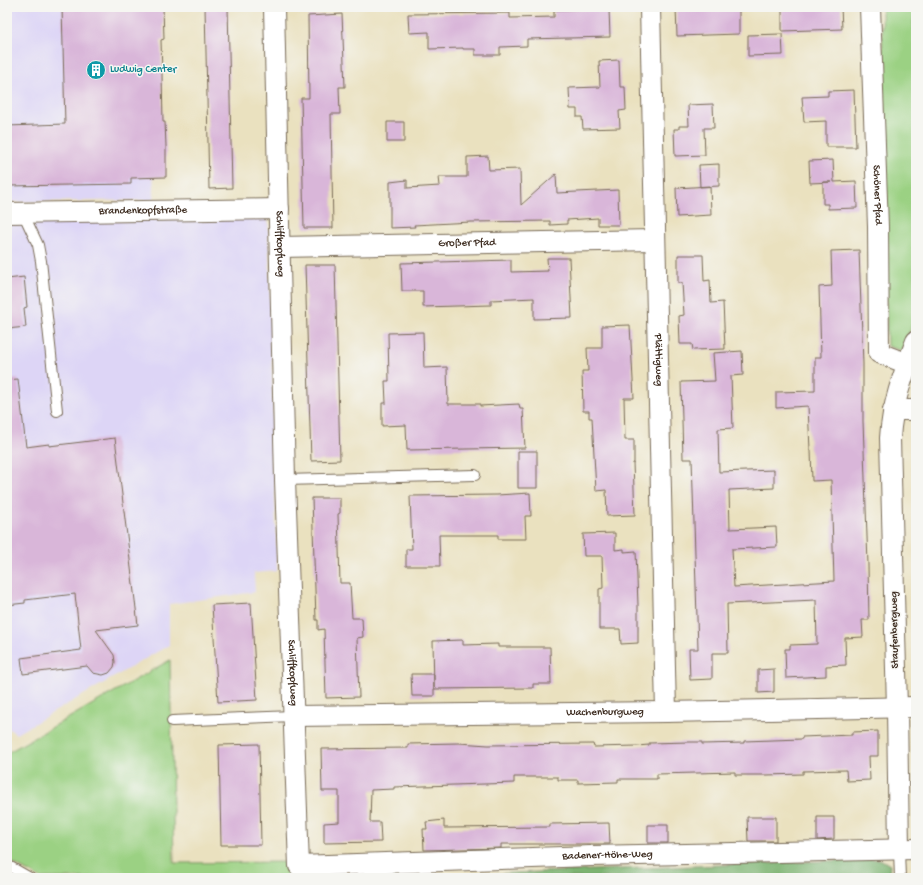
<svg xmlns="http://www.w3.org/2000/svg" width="923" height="885" viewBox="0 0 923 885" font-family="'Gochi Hand',sans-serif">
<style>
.built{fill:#ddd5f6}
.green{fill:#9bd183;stroke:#6b7e50}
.forest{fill:#7cb371;stroke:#5c6e48}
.building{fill:#d9b6d9}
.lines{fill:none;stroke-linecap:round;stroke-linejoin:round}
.service-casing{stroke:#786a56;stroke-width:12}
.minor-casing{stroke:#786a56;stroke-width:22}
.service{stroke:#fff;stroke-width:10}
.minor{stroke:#fff;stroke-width:20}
.labels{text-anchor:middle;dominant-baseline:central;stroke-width:3;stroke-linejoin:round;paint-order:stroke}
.culture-label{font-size:11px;fill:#0d838f;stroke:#f6f6f2;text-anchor:start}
.street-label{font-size:11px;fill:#3b2a1e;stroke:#f6f6f2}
</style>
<rect width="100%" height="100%" fill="#f6f6f2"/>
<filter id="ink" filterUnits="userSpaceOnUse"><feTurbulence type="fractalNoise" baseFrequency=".025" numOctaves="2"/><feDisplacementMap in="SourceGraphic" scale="8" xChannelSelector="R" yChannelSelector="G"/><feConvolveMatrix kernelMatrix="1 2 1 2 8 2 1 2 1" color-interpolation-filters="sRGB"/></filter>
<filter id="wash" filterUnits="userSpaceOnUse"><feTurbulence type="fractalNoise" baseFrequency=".012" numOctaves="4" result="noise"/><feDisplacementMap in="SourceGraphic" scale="16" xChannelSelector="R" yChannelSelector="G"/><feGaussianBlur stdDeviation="0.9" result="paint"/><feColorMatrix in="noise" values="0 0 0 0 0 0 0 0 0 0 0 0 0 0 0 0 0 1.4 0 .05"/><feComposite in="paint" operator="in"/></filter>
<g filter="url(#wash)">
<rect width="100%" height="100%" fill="#eae1bf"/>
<path class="built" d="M 7,7 L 149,7 L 154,200 L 7,202 Z
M 268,216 L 277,571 L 254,573 L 255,592 L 169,604 L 169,645 L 16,734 L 7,727 L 7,224 Z"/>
<path class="green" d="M 882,7 L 916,7 L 913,22 L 916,43 L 916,313 L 903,351 L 887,346 Z
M 170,660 L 174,863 L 289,862 L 291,878 L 40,878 L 7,860 L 7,753 Z"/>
<path class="forest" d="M 880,859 L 890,865 L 889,878 L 319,878 L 320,877 L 434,876 Z"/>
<g id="blocks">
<path class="building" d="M 62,7 L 163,7 L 164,39 L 161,40 L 162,75 L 163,122 L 165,122 L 166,146 L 166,177 L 131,178 L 131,184 L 7,186 L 7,126 L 65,124 Z
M 205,7 L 228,7 L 232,188 L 209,189 Z
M 739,7 L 739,34 L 677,36 L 676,8 Z
M 782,7 L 841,7 L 842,29 L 782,31 Z
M 609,9 L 610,37 L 527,39 L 527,46 L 500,47 L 500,55 L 475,55 L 475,49 L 463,49 L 463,48 L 429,49 L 429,32 L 409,33 L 408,14 L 510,13 L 510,18 L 554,17 L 554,10 Z
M 342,14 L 345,87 L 339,87 L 340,114 L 331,114 L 333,228 L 304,228 L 301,98 L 309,98 L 308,16 Z
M 782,34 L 783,55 L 748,56 L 748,35 Z
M 619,60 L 620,87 L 625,87 L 626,110 L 619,111 L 620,128 L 583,129 L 582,117 L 577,117 L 577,109 L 570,109 L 569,88 L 600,87 L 599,61 Z
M 854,90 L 856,147 L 826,147 L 826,121 L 804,122 L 802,97 L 828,96 L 828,91 Z
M 713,104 L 714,128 L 704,128 L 705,155 L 675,156 L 674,129 L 679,129 L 679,126 L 689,126 L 688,105 Z
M 387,122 L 404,122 L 404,142 L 387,142 Z
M 488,156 L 489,170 L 520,169 L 521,205 L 556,174 L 557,193 L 618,190 L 619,225 L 598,225 L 598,218 L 567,220 L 567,224 L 550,225 L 550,221 L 471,222 L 414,225 L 415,227 L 390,228 L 390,182 L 407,180 L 407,188 L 440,186 L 439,177 L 467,177 L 467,157 Z
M 833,160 L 834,182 L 856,181 L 857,208 L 828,209 L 828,204 L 823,204 L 823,182 L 831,182 L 810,183 L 809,161 Z
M 719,164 L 719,186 L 700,187 L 699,165 Z
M 710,186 L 711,215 L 677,217 L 676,188 Z
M 859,250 L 863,364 L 863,421 L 868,565 L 869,620 L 862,620 L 863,637 L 845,638 L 846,665 L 826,666 L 826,676 L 786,678 L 785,649 L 790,649 L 790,645 L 817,644 L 816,600 L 727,604 L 728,653 L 712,653 L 712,679 L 690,680 L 689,649 L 698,649 L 692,459 L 683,459 L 681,382 L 715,381 L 713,353 L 742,351 L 743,375 L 731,376 L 733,428 L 718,429 L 719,472 L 774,470 L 774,488 L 729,490 L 730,529 L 776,527 L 777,547 L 732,549 L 734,587 L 834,581 L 831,480 L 812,481 L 811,450 L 810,450 L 808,406 L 776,408 L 776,392 L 815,391 L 815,357 L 821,357 L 819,287 L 832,286 L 831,251 Z
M 678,255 L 703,255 L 704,281 L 710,280 L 711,303 L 723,302 L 725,349 L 693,350 L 692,344 L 680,344 L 679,316 L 684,315 L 682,283 L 678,283 Z
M 547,258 L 569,258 L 572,318 L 534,319 L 534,298 L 491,300 L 491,305 L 423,307 L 423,291 L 402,291 L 401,263 L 511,260 L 511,272 L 548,271 Z
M 305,265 L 335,265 L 340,460 L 311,461 Z
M 24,277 L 27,307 L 24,308 L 26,327 L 7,329 L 7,279 Z
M 630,325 L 634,398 L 624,398 L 625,440 L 634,440 L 634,463 L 633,463 L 635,515 L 607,516 L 606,490 L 596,491 L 592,418 L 589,418 L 589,411 L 583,411 L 582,371 L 588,371 L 587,348 L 602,348 L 602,326 Z
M 423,332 L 424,368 L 447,367 L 448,404 L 480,404 L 480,406 L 519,404 L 520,409 L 523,409 L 525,448 L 407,450 L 406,425 L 382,426 L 382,403 L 386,403 L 385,381 L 389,381 L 388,333 Z
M 18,379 L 26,447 L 49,444 L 49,446 L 115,438 L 138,625 L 96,630 L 114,655 L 115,662 L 114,667 L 109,673 L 103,675 L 93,673 L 87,666 L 23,674 L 21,658 L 81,650 L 75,594 L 25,600 L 25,603 L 7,605 L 7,380 Z
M 518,451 L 537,451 L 537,488 L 518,488 Z
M 530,493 L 531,516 L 525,516 L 526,539 L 498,539 L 498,535 L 439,535 L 440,566 L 406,566 L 406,549 L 412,549 L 410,496 L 497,495 Z
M 312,498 L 340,498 L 340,513 L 338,514 L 340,583 L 350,583 L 352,618 L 362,618 L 363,637 L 357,638 L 359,697 L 326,698 L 324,629 L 318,630 L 318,620 L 316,620 Z
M 615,533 L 615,550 L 624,549 L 624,552 L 636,551 L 638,605 L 638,643 L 621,644 L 620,629 L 599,629 L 599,589 L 603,588 L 602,556 L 584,556 L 583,534 Z
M 251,603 L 257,700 L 218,702 L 212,605 Z
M 463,640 L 463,645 L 498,644 L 498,647 L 550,647 L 551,684 L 533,684 L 533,688 L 434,689 L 433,641 Z
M 774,669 L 774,692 L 758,693 L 758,670 Z
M 411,674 L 434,674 L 434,696 L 412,696 Z
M 878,731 L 878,756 L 869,756 L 870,780 L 847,781 L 846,770 L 803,771 L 803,774 L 766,775 L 735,775 L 735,772 L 657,774 L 657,779 L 618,779 L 618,782 L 578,783 L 578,780 L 558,780 L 558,777 L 514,777 L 514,783 L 394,787 L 394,789 L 371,790 L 370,822 L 380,822 L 381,842 L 324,843 L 324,823 L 339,822 L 339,791 L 322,791 L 321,749 L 408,748 L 408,744 L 459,743 L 488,745 L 593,744 L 594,747 L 637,746 L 649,745 L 649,743 L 690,742 L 702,742 L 702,744 L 744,743 L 744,741 L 802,739 L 802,737 L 852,735 L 852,732 Z
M 259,744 L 261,845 L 221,845 L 219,745 Z
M 747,817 L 776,817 L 776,841 L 748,841 Z
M 817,817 L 834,817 L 834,839 L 817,840 Z
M 444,820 L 444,828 L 550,827 L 550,824 L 609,823 L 610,844 L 501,844 L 501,848 L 424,850 L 423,829 L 427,829 L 426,822 Z
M 648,825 L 668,825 L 668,843 L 648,843 Z"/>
</g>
</g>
<g filter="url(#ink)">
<use href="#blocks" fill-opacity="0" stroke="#786a56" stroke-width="1"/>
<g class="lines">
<defs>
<path id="service" d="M 23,213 L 38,245 L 41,261 L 57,411
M 285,480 L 475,475
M 172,721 L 293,716
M 899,850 L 900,878
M 7,865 L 30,878"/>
<g id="minor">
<path id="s1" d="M 274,7 L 285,480 L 299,866 L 591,856 L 916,849"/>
<path id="s2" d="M 650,7 L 666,712"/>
<path id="s3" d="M 870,7 L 878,227 L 879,353 L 908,364"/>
<path id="s4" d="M 7,213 L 279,209"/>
<path id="s5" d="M 280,247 L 655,240"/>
<path d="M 893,410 L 916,410"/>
<path id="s6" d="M 293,716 L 666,712 L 916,707"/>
<path d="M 899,850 L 897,708 L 890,438 C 892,403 904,373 916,341"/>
</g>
</defs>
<use href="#service" class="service-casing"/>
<use href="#minor" class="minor-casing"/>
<use href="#service" class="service"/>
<use href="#minor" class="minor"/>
</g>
</g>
<defs>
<symbol id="building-disc" viewBox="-11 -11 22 22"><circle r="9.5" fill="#0f9aa8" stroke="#f6f6f2"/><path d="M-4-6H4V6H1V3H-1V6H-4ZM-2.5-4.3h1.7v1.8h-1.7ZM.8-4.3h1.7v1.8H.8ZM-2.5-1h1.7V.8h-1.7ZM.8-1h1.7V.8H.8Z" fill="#fff"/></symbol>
</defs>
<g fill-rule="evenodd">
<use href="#building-disc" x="85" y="59" width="22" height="22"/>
</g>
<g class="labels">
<g class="culture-label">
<text x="110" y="70">Ludwig Center</text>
</g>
<g class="street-label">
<text stroke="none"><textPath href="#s3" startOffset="188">Schöner Pfad</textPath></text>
<text stroke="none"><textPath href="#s4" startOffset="136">Brandenkopfstraße</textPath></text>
<text stroke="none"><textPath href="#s1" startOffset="237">Schliffkopfweg</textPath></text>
<text stroke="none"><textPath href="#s5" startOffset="187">Großer Pfad</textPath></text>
<text stroke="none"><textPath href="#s2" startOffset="353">Plättigweg</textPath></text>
<text transform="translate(895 630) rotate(-91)">Staufenbergweg</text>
<text stroke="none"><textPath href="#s1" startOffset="666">Schliffkopfweg</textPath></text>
<text stroke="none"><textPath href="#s6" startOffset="312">Wachenburgweg</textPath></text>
<text stroke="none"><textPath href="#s1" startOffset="1168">Badener-Höhe-Weg</textPath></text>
</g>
</g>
<rect width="923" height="885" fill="none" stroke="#f6f6f2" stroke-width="24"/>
</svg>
